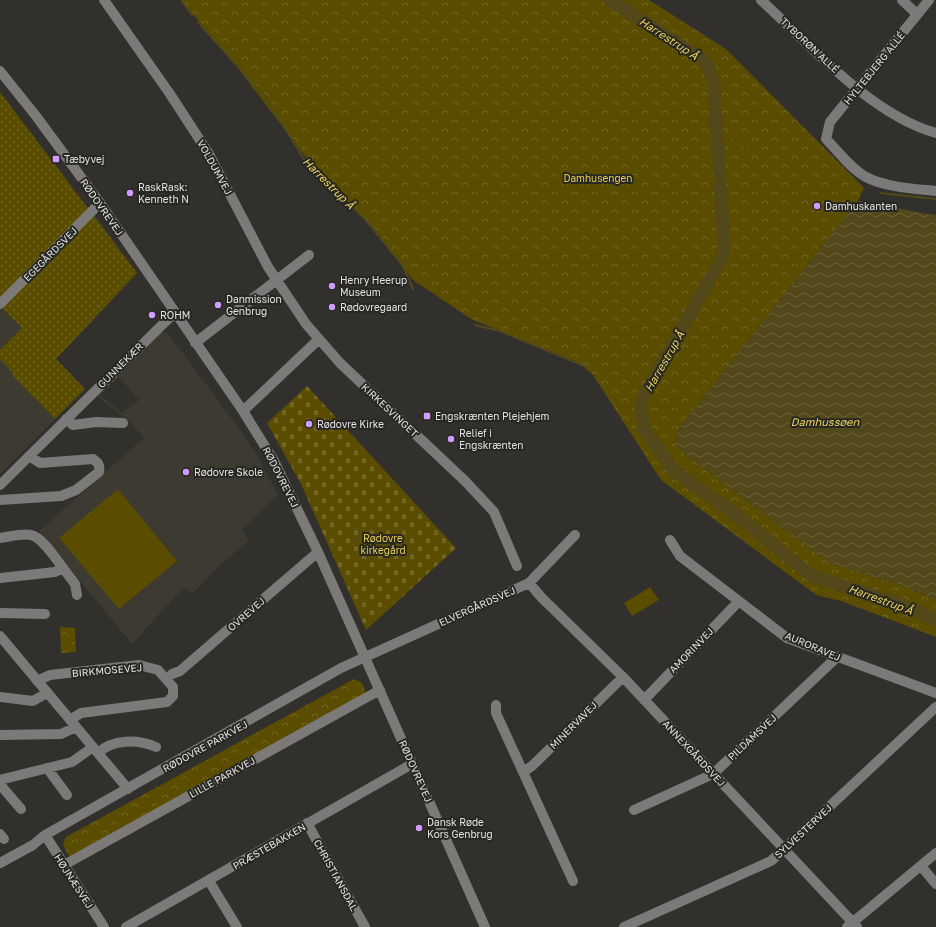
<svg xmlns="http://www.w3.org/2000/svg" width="936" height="927" viewBox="0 0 936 927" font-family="'Golos Text',sans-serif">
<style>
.built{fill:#3c3a31;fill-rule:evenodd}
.grass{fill:url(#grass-dots)}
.forest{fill:url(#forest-crowns)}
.cemetery{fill:url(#cemetery-stones)}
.garden{fill:#5a4d00}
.water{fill:url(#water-waves)}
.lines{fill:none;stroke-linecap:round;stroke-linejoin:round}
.stream{stroke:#52481a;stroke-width:2}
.river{stroke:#52481a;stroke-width:13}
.minor{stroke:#7b7a78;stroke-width:10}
.poi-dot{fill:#d09dff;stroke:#272723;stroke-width:1.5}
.labels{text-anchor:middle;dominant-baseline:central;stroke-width:4;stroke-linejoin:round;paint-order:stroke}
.street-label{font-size:10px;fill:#e3e2e0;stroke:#272723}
.poi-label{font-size:10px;fill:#e3e2e0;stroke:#272723;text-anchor:start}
.park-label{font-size:10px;fill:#e4cb53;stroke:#272723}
.water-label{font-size:11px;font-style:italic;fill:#edd45c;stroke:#272723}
</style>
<defs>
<pattern id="grass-dots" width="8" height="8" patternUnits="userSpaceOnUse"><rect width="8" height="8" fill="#5a4d00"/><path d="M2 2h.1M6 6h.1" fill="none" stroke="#726625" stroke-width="1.8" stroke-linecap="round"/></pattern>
<pattern id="forest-crowns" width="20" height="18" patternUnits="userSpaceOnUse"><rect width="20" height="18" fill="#5a4d00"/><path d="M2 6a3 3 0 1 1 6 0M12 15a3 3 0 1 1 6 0" fill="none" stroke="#726625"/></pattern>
<pattern id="cemetery-stones" width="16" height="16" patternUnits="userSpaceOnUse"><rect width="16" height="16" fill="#5a4d00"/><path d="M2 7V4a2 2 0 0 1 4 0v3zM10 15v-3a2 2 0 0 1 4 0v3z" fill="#726625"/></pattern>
<pattern id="water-waves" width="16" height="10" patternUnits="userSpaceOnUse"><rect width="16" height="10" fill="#52481a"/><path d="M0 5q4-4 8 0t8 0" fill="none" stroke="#6b623b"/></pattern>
</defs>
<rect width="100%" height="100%" fill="#31302d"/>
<path class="built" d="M 0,165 L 51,244 L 88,206 L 137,273 L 56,359 L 85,389 L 0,474 Z
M 161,332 L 167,332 L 238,427 L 257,455 L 278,495 L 242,530 L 249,540 L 218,567 L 192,594 L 184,587 L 132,644 L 39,531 L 144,438 L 130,422 L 97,396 ZM 119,377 L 139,400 L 122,413 L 100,395 Z"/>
<path class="grass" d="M 0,92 L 137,273 L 56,359 L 85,389 L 55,419 L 13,376 L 12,372 L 0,359 L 0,350 L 22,328 L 0,306 Z"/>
<path class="forest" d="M 181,0 L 649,0 L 726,49 L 864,188 L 858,201 L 683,423 C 677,434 672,440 680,450 L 828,562 L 904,586 L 936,600 L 936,637 L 841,601 L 817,595 L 808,589 L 661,480 L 593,375 L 578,362 L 471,319 L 413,280 L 377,232 L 311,164 L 235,64 Z
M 60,627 L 75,628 L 76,652 L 61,653 Z
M 354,679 L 362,683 L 366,693 L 70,859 L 63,844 L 66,837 Z"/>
<path class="cemetery" d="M 307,386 L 456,548 L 366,630 L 301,484 L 267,423 Z"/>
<path class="garden" d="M 737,130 L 751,141 L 746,150 L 732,139 Z
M 118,489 L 177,561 L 119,609 L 59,538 Z
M 650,587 L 659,600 L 632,616 L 624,603 Z"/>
<path class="water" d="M 858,201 C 884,202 910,213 936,215 L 936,600 L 904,586 L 828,562 L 680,450 C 672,440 677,434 683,423 Z"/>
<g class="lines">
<path class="stream" d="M 181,0 L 192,15
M 198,22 L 267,99 L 304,159 L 365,219 L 403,266 L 413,289
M 880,193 L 936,199
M 475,325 L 500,331 L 587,367"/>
<path class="river" d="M 610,0 L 703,60 L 709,68 L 714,84 L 724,247 L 722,258 L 642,399 L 641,408 L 644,428 L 674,471 L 734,513 L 812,576 L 902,605 L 936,620"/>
<path class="minor" d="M 104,0 L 170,94 L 209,154 L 268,267 L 306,324 L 340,363 L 465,481 L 494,512 L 517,566
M 761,0 C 810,45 871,115 936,133
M 902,0 L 917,14
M 929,0 L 830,122 L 826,139 C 838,151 851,169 866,177 C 884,187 916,189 936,191
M 0,71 L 36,116 L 100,203 L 243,411 L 274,461 L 318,552 L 485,927
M 0,304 L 100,203
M 195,343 L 309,255
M 243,411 L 318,340
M 66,419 L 73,425 L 96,422 L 123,423
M 0,485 L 164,323 L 175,313
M 0,500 L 61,496 L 76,490 L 99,472 C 100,466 99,463 93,459 L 40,463 L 29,456
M 0,538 C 9,537 22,533 31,535 C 42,537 56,559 63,568 L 55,572 L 0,578
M 670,540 L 680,556 L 787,638 L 936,693
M 63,568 L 75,584 L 77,595
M 529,583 L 542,598 L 623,677 L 857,927
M 0,613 L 45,614
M 0,636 L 128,789
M 172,674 L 180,671 L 318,552
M 37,681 L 50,675 L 139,665 L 158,670 L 173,687 L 173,696 L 167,702 L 81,713 L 70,720
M 0,697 L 33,701 L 47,693
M 644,700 L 739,601
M 496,705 L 496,713 L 573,881
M 0,735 L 61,734 L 76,727
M 98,753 C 113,739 137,739 156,747
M 47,768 L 67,795
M 523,772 L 532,766 L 623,677
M 0,780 L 72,762 L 93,747
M 0,780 L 3,788 L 21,809
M 634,810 L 713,774 L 837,657
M 307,823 L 365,927
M 0,834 L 4,839
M 45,835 L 104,927
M 0,863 L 33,845 L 45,835 L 341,668 L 529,583 L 575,535
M 64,865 L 380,690
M 921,866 L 936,884
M 209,881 L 237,927
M 126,927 L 412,764
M 624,927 L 771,861 L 936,707
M 847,927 L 936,853"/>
</g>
<g class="poi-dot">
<rect x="52" y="155" width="8" height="8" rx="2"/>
<circle cx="130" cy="193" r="4"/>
<circle cx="817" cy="206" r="4"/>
<circle cx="332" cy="286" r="4"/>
<circle cx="218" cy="305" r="4"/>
<circle cx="332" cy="307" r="4"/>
<circle cx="152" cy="315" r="4"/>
<rect x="423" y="412" width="8" height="8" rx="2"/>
<circle cx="309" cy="424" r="4"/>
<circle cx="451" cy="439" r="4"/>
<circle cx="186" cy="472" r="4"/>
<circle cx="419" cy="828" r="4"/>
</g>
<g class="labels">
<g class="street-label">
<text transform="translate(810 45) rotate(43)">TYBORØN ALLÉ</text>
<text transform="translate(874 68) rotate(-51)">HYLTEBJERG ALLÉ</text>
<text transform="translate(215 167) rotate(61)">VOLDUMVEJ</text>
<text transform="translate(102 207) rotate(55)">RØDOVREVEJ</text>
<text transform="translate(50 254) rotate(-45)">EGEGÅRDSVEJ</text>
<text transform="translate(120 365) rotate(-45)">GUNNEKÆR</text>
<text transform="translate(390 410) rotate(43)">KIRKESVINGET</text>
<text transform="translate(281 477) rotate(63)">RØDOVREVEJ</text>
<text transform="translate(477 606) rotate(-24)">ELVERGÅRDSVEJ</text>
<text transform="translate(246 614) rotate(-41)">OVREVEJ</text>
<text transform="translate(813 646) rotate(23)">AURORAVEJ</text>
<text transform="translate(691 650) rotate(-46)">AMORINVEJ</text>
<text transform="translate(107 670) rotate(-5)">BIRKMOSEVEJ</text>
<text transform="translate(573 725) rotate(-45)">MINERVAVEJ</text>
<text transform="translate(752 737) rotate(-43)">PILDAMSVEJ</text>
<text transform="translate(205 746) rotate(-29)">RØDOVRE PARKVEJ</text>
<text transform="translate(694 753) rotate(47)">ANNEXGÅRDSVEJ</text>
<text transform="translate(416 771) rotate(66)">RØDOVREVEJ</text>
<text transform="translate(222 777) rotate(-29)">LILLE PARKVEJ</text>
<text transform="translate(803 831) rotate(-43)">SYLVESTERVEJ</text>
<text transform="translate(269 846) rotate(-30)">PRÆSTEBAKKEN</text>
<text transform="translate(336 875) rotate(61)">CHRISTIANSDAL</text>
<text transform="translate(74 881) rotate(57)">HØJNÆSVEJ</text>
</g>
<g class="poi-label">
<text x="64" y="159">Tæbyvej</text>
<text x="138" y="187">RaskRask:<tspan x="138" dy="12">Kenneth N</tspan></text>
<text x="825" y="206">Damhuskanten</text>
<text x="340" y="280">Henry Heerup<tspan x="340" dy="12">Museum</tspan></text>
<text x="226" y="299">Danmission<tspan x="226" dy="12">Genbrug</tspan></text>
<text x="340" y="307">Rødovregaard</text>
<text x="160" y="315">ROHM</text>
<text x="435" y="416">Engskrænten Plejehjem</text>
<text x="317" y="424">Rødovre Kirke</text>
<text x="459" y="433">Relief i<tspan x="459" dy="12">Engskrænten</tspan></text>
<text x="194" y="472">Rødovre Skole</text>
<text x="427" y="822">Dansk Røde<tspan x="427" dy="12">Kors Genbrug</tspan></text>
</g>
<g class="park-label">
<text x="598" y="178">Damhusengen</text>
<text x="383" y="538">Rødovre<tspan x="383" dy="12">kirkegård</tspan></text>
</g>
<g class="water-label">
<text transform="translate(669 38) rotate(33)">Harrestrup Å</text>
<text transform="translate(329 183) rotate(45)">Harrestrup Å</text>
<text transform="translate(664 361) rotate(-60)">Harrestrup Å</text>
<text x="825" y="421">Damhussøen</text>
<text transform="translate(881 599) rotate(20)">Harrestrup Å</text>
</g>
</g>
</svg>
